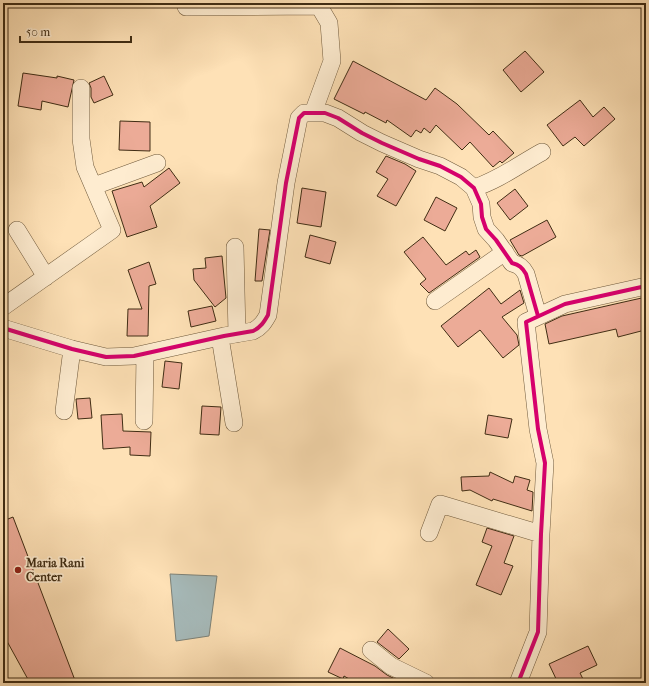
<svg xmlns="http://www.w3.org/2000/svg" width="649" height="686" viewBox="0 0 649 686" font-family="'IM FELL French Canon',serif">
<style>
.water{fill:#a6baba;stroke:#7d8278}
.building{fill:#ecab97;stroke:#402d14}
.lines{fill:none;stroke-linecap:round;stroke-linejoin:round}
.minor-casing{stroke:#705a3c;stroke-width:18}
.minor{stroke:#feecd0;stroke-width:17}
.cycleway-casing{stroke:#feecd0;stroke-width:6}
.cycleway{stroke:#d6006c;stroke-width:4}
.poi-dot{fill:#8f2418;stroke:#feecd0;stroke-width:1.5}
.labels{text-anchor:middle;dominant-baseline:central;stroke-width:3.5;stroke-linejoin:round;paint-order:stroke}
.poi-label{font-size:12px;font-weight:bold;fill:#402d14;stroke:#feecd0;text-anchor:start}
</style>
<rect width="100%" height="100%" fill="#fee1b6"/>
<filter id="stains"><feTurbulence type="fractalNoise" baseFrequency=".005" numOctaves="4"/><feColorMatrix values="0 0 0 0 .2 0 0 0 0 .09 0 0 0 0 .02 0 0 0 .5 -.17"/></filter>
<radialGradient id="worn" r=".72"><stop offset=".6" stop-color="#630" stop-opacity="0"/><stop offset="1" stop-color="#630" stop-opacity=".3"/></radialGradient>
<path class="water" d="M 170,574 L 217,576 L 209,636 L 176,641 Z"/>
<path class="building" d="M 525,51 L 544,72 L 521,92 L 503,70 Z
M 353,61 L 426,100 L 435,88 L 457,104 L 489,135 L 493,131 L 514,153 L 502,163 L 500,161 L 493,167 L 470,142 L 462,150 L 436,125 L 430,133 L 424,128 L 421,133 L 416,130 L 411,137 L 387,120 L 386,123 L 365,112 L 364,114 L 334,99 Z
M 23,73 L 57,78 L 57,76 L 74,80 L 68,107 L 42,101 L 41,110 L 18,106 Z
M 104,76 L 113,95 L 94,103 L 91,97 L 91,88 L 89,83 Z
M 580,100 L 593,117 L 604,107 L 615,119 L 584,146 L 575,137 L 563,146 L 547,125 Z
M 120,121 L 150,122 L 150,151 L 119,150 Z
M 386,156 L 405,164 L 416,171 L 396,206 L 377,196 L 388,179 L 376,172 Z
M 169,168 L 180,183 L 150,206 L 157,227 L 127,237 L 112,191 L 142,182 L 144,187 Z
M 302,188 L 326,192 L 321,227 L 297,223 Z
M 515,189 L 528,206 L 510,220 L 497,203 Z
M 436,197 L 457,208 L 445,231 L 424,220 Z
M 547,220 L 556,237 L 522,256 L 519,255 L 510,240 Z
M 259,229 L 270,230 L 262,281 L 255,281 Z
M 310,235 L 336,242 L 330,264 L 305,257 Z
M 423,237 L 446,265 L 466,251 L 469,255 L 476,250 L 480,257 L 429,293 L 420,284 L 426,279 L 404,252 Z
M 222,256 L 226,298 L 215,307 L 194,280 L 193,269 L 206,268 L 205,258 Z
M 149,262 L 156,284 L 149,286 L 148,336 L 127,336 L 128,309 L 142,309 L 128,270 Z
M 489,288 L 501,304 L 520,290 L 524,303 L 502,317 L 517,335 L 519,345 L 503,358 L 480,330 L 458,347 L 441,326 Z
M 646,297 L 646,318 L 642,319 L 645,330 L 618,337 L 616,329 L 549,344 L 545,324 L 562,316 Z
M 212,306 L 216,321 L 191,327 L 188,311 Z
M 165,361 L 182,363 L 179,389 L 162,387 Z
M 90,398 L 92,418 L 78,419 L 76,399 Z
M 202,406 L 221,407 L 219,435 L 200,434 Z
M 122,414 L 123,431 L 151,432 L 150,456 L 130,455 L 130,447 L 103,449 L 101,415 Z
M 488,415 L 512,419 L 508,438 L 485,434 Z
M 490,472 L 513,483 L 515,476 L 530,480 L 527,490 L 533,492 L 532,511 L 493,499 L 492,501 L 470,490 L 462,491 L 461,477 L 489,476 Z
M 13,517 L 76,683 L 30,683 L 3,634 L 3,521 Z
M 487,528 L 514,536 L 504,563 L 513,566 L 501,595 L 476,585 L 492,546 L 482,542 Z
M 388,629 L 409,649 L 399,659 L 377,642 Z
M 588,646 L 597,665 L 580,673 L 585,683 L 558,683 L 549,664 Z
M 340,648 L 375,666 L 387,675 L 403,683 L 356,683 L 344,676 L 343,679 L 328,672 Z"/>
<g class="lines">
<defs>
<path id="minor" d="M 186,7 L 319,6 L 329,23 L 332,61 L 313,113
M 94,186 L 157,163
M 474,188 C 499,180 520,164 542,152
M 17,230 L 46,277
M 235,247 L 237,334
M 435,301 L 505,252
M 3,307 L 112,230 L 85,167 L 81,139 L 81,88
M 3,328 L 72,349 L 106,357 L 134,356 L 224,336 L 253,331 C 261,327 264,322 268,315 L 286,183 L 299,118 L 304,113 L 325,113 L 338,118 L 362,133 L 382,143 L 419,159 L 440,166 L 461,177 L 474,188 L 481,204 L 482,217 L 486,229 L 496,240 L 512,263 C 519,265 522,267 526,274 L 538,316
M 220,337 L 234,423
M 64,411 L 72,349
M 144,421 L 145,354
M 429,533 L 440,504 L 541,534
M 371,650 L 391,666 L 426,683
M 518,683 L 538,632 L 541,534 L 545,463 L 538,429 L 526,322 L 565,304 L 646,286"/>
</defs>
<use href="#minor" class="minor-casing"/>
<use href="#minor" class="minor"/>
<defs>
<path id="cycleway" d="M 3,328 L 72,349 L 106,357 L 134,356 L 224,336 L 253,331 C 261,327 264,322 268,315 L 286,183 L 299,118 L 304,113 L 325,113 L 338,118 L 362,133 L 382,143 L 419,159 L 440,166 L 461,177 L 474,188 L 481,204 L 482,217 L 486,229 L 496,240 L 512,263 C 519,265 522,267 526,274 L 538,316
M 518,683 L 538,632 L 541,534 L 545,463 L 538,429 L 526,322 L 565,304 L 646,286"/>
</defs>
<use href="#cycleway" class="cycleway-casing"/>
<use href="#cycleway" class="cycleway"/>
</g>
<circle class="poi-dot" cx="18" cy="570" r="4"/>
<g class="labels">
<g class="poi-label">
<text x="26" y="563">Maria Rani<tspan x="26" dy="14">Center</tspan></text>
</g>
</g>
<rect width="649" height="686" fill="none" stroke="#fee1b6" stroke-width="16"/>
<rect x="4" y="4" width="641" height="678" fill="none" stroke="#402d14" stroke-width="2"/>
<rect x="8" y="8" width="633" height="670" fill="none" stroke="#402d14"/>
<path d="M20 36v6h111v-6" fill="none" stroke="#402d14" stroke-width="2"/>
<text x="26" y="36" font-size="12" fill="#402d14" stroke="#feecd0" stroke-width="3" paint-order="stroke">50 m</text>
<rect width="100%" height="100%" filter="url(#stains)"/>
<rect width="100%" height="100%" fill="url(#worn)"/>
</svg>
